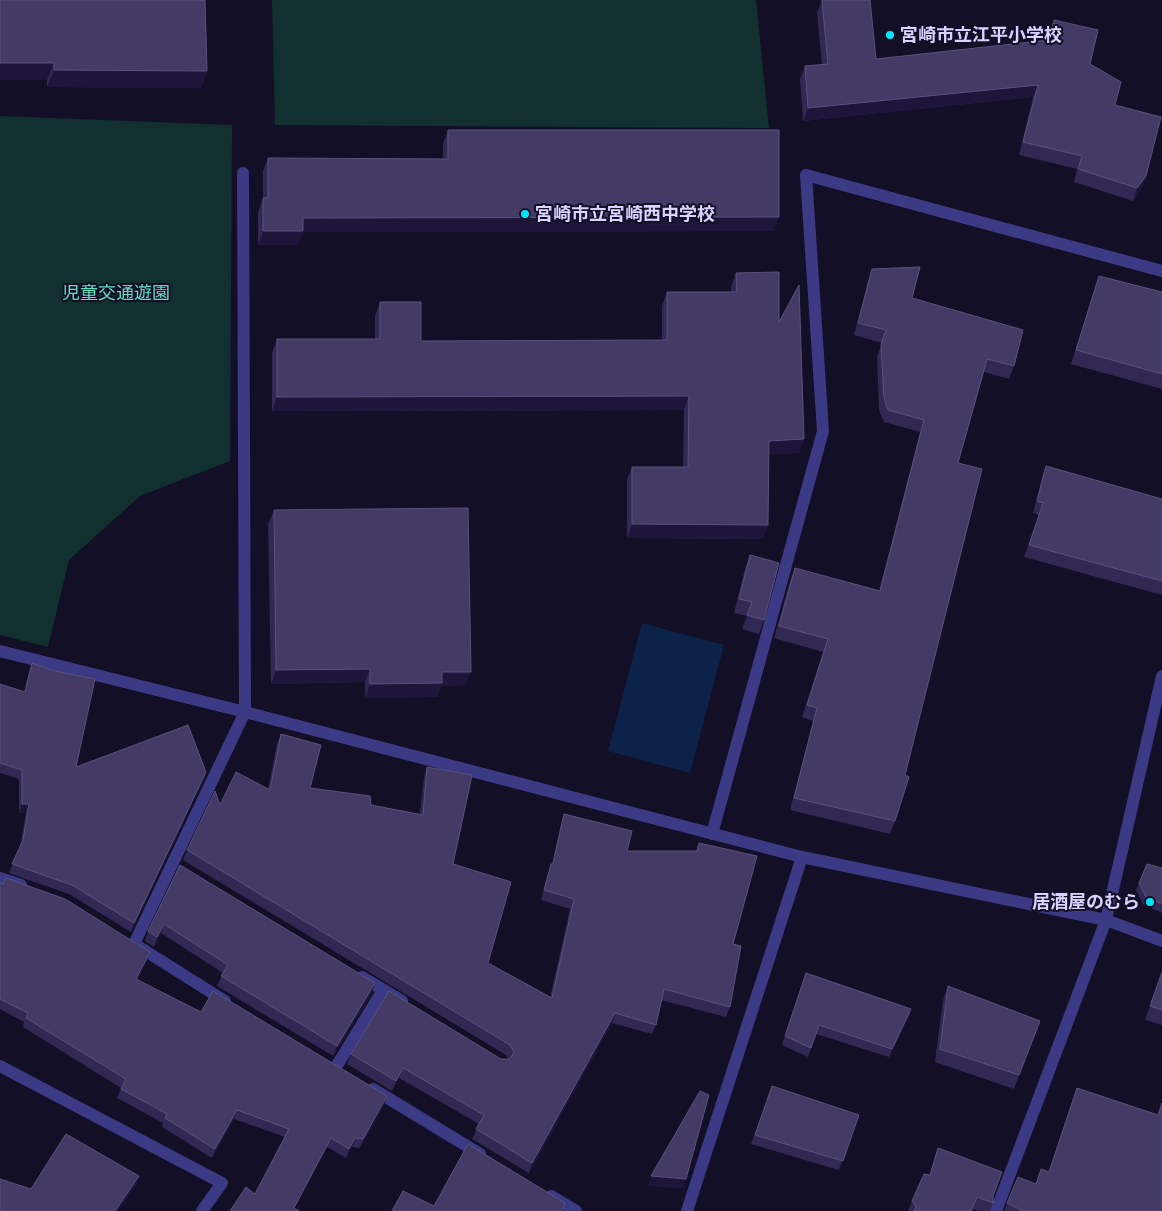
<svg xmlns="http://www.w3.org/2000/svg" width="1162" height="1211" viewBox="0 0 1162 1211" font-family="'DM Sans','Noto Sans JP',sans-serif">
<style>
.green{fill:#12302f}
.water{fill:#0c2248}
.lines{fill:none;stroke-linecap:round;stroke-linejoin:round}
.street{stroke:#3d3a85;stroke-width:12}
.wall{fill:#312854}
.shaded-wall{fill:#1d163a}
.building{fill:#433a66;stroke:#5a527e}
.poi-dot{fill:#00e5ff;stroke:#130f26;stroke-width:2}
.labels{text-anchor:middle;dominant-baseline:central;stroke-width:4;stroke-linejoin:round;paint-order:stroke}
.poi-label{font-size:18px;font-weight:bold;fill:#d9d4ff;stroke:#130f26;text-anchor:start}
.park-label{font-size:18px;fill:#5fe0c0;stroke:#130f26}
</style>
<rect width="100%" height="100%" fill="#130f26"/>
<path class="green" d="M 272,0 L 756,0 L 769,128 L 275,125 Z
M 0,116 L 232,125 L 230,461 L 140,496 L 69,560 L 48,647 L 0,635 Z"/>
<path class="water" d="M 642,623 L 724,645 L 690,773 L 608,751 Z"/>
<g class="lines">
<path class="street" d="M 0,651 L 245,712 L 802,857 L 1106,920 L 1162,941
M 712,834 L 823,431 L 806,175 L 1162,271
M 0,878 L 21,885
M 134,944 L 245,712 L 243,173
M 136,945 L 225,1001
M 362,977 L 402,1001
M 0,1066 L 222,1183 L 202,1211
M 336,1067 L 383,990
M 373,1089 L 480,1154
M 551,1196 L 576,1211
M 687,1211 L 802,857
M 996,1211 L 1106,920 L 1162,676"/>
</g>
<path class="wall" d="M 0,0 L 207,71 L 201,88 L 47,87 L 47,80 L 0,80 Z
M 822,0 L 876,59 L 1047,40 L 1054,20 L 1090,64 L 1115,105 L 1146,176 L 1142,188 L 1133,201 L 1074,182 L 1077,169 L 1019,155 L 1033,97 L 803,121 L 800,79 L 805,66 L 822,65 L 817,13 Z
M 448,130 L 774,231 L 303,232 L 298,245 L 258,245 L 258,212 L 263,198 L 263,171 L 268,158 L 443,159 L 443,144 Z
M 872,269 L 912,298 L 1014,366 L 1009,379 L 984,372 L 958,463 L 905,775 L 895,821 L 890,834 L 790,810 L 813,721 L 802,717 L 823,652 L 774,638 L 790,581 L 795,568 L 879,591 L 920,432 L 884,422 L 879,410 L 877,357 L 882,343 L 854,335 L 868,281 Z
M 736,273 L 779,322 L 804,439 L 799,453 L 769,454 L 763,539 L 627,538 L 627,480 L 632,467 L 683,467 L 684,410 L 272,411 L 272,353 L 277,339 L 375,339 L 375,316 L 380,302 L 421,341 L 662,340 L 662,306 L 667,292 L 731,292 L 731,287 Z
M 1099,276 L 1162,292 L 1162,389 L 1071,364 Z
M 1046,466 L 1162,499 L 1162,595 L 1024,557 L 1039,515 L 1033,513 L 1042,478 Z
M 274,510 L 466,685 L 441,686 L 437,697 L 365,698 L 365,682 L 271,684 L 268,524 Z
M 750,555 L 764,620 L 759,634 L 742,629 L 747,616 L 734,613 L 745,569 Z
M 32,663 L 76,767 L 206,772 L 203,781 L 131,932 L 69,894 L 9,873 L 20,846 L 26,813 L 19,813 L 19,779 L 0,773 L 0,684 L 24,692 L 29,672 Z
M 281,734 L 310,788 L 371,805 L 420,814 L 424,777 L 427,767 L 453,864 L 488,963 L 550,998 L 570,909 L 541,900 L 548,874 L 552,864 L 561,824 L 564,814 L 627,851 L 696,851 L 699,843 L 733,944 L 730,1007 L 726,1017 L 661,1000 L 656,1025 L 652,1034 L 612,1023 L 529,1173 L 472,1139 L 479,1124 L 399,1078 L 392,1091 L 347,1064 L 351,1054 L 508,1059 L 506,1055 L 183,860 L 187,850 L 220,805 L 268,789 L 277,744 Z
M 180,865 L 372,993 L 333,1056 L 217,986 L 223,973 L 161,933 L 154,947 L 145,941 L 148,931 Z
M 1162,868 L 1162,913 L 1143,904 L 1136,890 L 1139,883 Z
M 0,883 L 147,961 L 137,980 L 384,1105 L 360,1148 L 352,1147 L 346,1158 L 327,1147 L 255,1194 L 285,1137 L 234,1119 L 212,1158 L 162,1127 L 163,1123 L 117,1098 L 121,1088 L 23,1027 L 24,1022 L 0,1009 Z
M 1162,972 L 1162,1025 L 1145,1020 Z
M 806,973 L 908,1018 L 889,1057 L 816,1034 L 808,1057 L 782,1045 Z
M 948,986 L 1040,1021 L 1014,1089 L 935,1062 L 943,1000 Z
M 772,1086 L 859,1115 L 839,1170 L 751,1144 Z
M 938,1148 L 993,1197 L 993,1203 L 990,1211 L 979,1211 L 973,1209 L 972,1211 L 908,1211 L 912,1201 L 930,1175 Z
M 1036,1184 L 1162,1211 L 1004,1211 L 1007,1203 Z"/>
<path class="shaded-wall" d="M 0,63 L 54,63 L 47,80 L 0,80 Z
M 54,70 L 207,71 L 201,88 L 47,87 Z
M 1038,85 L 1033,97 L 803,121 L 808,108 Z
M 1146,176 L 1142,188 L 1133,201 L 1137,188 Z
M 779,217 L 774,231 L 303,232 L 298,245 L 258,245 L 263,231 L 303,218 Z
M 689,396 L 684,410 L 272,411 L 277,397 Z
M 804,439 L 799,453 L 764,455 L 769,441 Z
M 632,524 L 768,525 L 763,539 L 627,538 Z
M 370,669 L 365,682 L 271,684 L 276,670 Z
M 442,672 L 471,672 L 466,685 L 441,686 L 437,697 L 365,698 L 370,684 Z
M 206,772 L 203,781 L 131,932 L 134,923 Z
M 22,804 L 29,804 L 26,813 L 19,813 Z
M 164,924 L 161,933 L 154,947 L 157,937 Z
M 150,952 L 147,961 L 133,988 L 136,979 Z
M 375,983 L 372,993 L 333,1056 L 337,1046 Z
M 911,1009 L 908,1018 L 889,1057 L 892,1049 Z
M 615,1013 L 612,1023 L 529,1173 L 532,1163 Z
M 403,1068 L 399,1078 L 392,1091 L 396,1081 Z
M 387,1096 L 384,1105 L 360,1148 L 363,1139 Z
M 237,1110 L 234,1119 L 212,1158 L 215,1149 Z
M 331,1138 L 327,1147 L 293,1211 L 294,1208 Z
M 355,1138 L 352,1147 L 346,1158 L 349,1149 Z
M 139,1176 L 136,1186 L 118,1211 L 115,1211 Z
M 651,1176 L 686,1179 L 683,1189 L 648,1186 Z"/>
<path class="building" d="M 0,0 L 205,0 L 207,71 L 54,70 L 54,63 L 0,63 Z
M 822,0 L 870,0 L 876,59 L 1049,40 L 1054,20 L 1098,30 L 1090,64 L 1121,82 L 1115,105 L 1161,117 L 1146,176 L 1137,188 L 1078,169 L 1082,156 L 1023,142 L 1038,85 L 808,108 L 805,66 L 828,64 Z
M 448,130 L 779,130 L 779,217 L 303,218 L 303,231 L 263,231 L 263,198 L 268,198 L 268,158 L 448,159 Z
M 920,267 L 912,298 L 1023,330 L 1014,366 L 987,359 L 958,463 L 982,469 L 905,775 L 909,777 L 895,821 L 794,798 L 817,708 L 807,705 L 828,639 L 779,626 L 795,568 L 880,591 L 924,420 L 888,410 L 884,398 L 881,345 L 886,330 L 858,323 L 872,269 Z
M 779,272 L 779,322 L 799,285 L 804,439 L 769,441 L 768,525 L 632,524 L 632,467 L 688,467 L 689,396 L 277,397 L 277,339 L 380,339 L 380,302 L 421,302 L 421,341 L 667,340 L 667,292 L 737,292 L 736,273 Z
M 1099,276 L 1162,292 L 1162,374 L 1076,350 Z
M 1046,466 L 1162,499 L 1162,581 L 1029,545 L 1043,503 L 1037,501 Z
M 468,508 L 471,672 L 442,672 L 442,683 L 370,684 L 370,669 L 276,670 L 274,510 Z
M 750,555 L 779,563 L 764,620 L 747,615 L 752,602 L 739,599 Z
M 32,663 L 54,671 L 95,679 L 76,767 L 188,725 L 206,772 L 134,923 L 72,885 L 12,864 L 23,840 L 29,804 L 22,804 L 22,770 L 0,763 L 0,684 L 25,692 Z
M 281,734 L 321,745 L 310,788 L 370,796 L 371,805 L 423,815 L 427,767 L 472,775 L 453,864 L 511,882 L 488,963 L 552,998 L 574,899 L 544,890 L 551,864 L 553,864 L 564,814 L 632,831 L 627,851 L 697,851 L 699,843 L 757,856 L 733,944 L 741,946 L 730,1007 L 664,989 L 656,1025 L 615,1013 L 532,1163 L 476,1129 L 484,1115 L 403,1068 L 396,1081 L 351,1054 L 389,991 L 501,1059 L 510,1059 L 514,1052 L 510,1045 L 187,850 L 215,791 L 220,805 L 236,772 L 270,790 Z
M 1147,864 L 1162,868 L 1162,904 L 1146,897 L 1139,883 Z
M 180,865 L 375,983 L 337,1046 L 221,976 L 228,965 L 164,924 L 157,937 L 148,931 Z
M 6,878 L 65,899 L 150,952 L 136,979 L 201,1012 L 213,991 L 387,1096 L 363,1139 L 355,1138 L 349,1149 L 331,1138 L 294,1208 L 299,1211 L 230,1211 L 246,1187 L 255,1194 L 289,1129 L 237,1110 L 215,1149 L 165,1118 L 167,1114 L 121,1089 L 126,1079 L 26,1018 L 28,1013 L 0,999 L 0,883 L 3,884 Z
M 1162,972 L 1162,1010 L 1150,1006 Z
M 806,973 L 911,1009 L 892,1049 L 819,1025 L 811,1048 L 785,1036 Z
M 948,986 L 1040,1021 L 1019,1075 L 940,1049 Z
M 772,1086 L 859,1115 L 843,1161 L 755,1135 Z
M 1077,1088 L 1158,1115 L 1162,1103 L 1162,1211 L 1023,1211 L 1007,1203 L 1018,1177 L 1036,1184 L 1041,1169 L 1049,1172 Z
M 700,1091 L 709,1095 L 686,1179 L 651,1176 Z
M 66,1134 L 139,1176 L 115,1211 L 0,1211 L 0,1179 L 31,1189 Z
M 468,1144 L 565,1203 L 562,1211 L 392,1211 L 403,1191 L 434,1206 Z
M 938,1148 L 1002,1172 L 993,1196 L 993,1203 L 977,1197 L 971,1211 L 914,1211 L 916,1206 L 912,1201 L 924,1174 L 930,1175 Z"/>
<g class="poi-dot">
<circle cx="890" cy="35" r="5"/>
<circle cx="525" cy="214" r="5"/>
<circle cx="1150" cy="902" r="5"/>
</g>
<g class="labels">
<g class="poi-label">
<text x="900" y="35">宮崎市立江平小学校</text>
<text x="535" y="214">宮崎市立宮崎西中学校</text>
<text x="1140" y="902" text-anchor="end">居酒屋のむら</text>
</g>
<g class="park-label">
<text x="116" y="293">児童交通遊園</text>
</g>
</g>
</svg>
